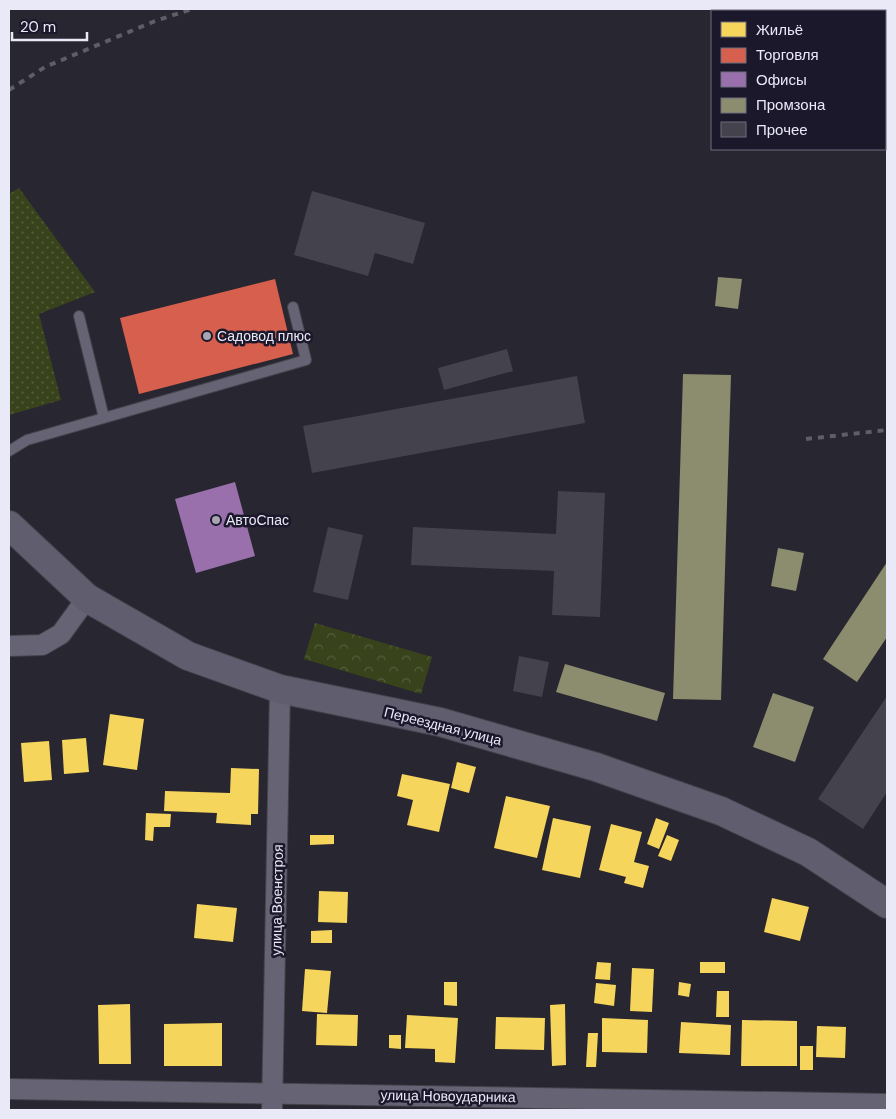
<svg xmlns="http://www.w3.org/2000/svg" width="896" height="1119" viewBox="0 0 896 1119" font-family="'DM Sans',sans-serif">
<style>
.grass{fill:url(#grass-dots)}
.forest{fill:url(#forest-crowns)}
.homes{fill:#f6d55c}
.shops{fill:#d6604d}
.offices{fill:#9970ab}
.industry{fill:#8c8c6e}
.building{fill:#44424c}
.lines{fill:none;stroke-linecap:round;stroke-linejoin:round}
.lane-casing{stroke:#44424b;stroke-width:12}
.street-casing{stroke:#44424b;stroke-width:22}
.secondary-casing{stroke:#44424b;stroke-width:30}
.lane{stroke:#666474;stroke-width:10}
.street{stroke:#666474;stroke-width:20}
.secondary{stroke:#5f5d6e;stroke-width:28}
.rail{stroke:#5f5d69;stroke-width:4;stroke-dasharray:6 6;stroke-linecap:butt}
.poi-dot{fill:#a6a5b1;stroke:#1b182b;stroke-width:2}
.labels{text-anchor:middle;dominant-baseline:central;stroke-width:5;stroke-linejoin:round;paint-order:stroke}
.poi-label{font-size:14px;fill:#eae9f7;stroke:#1b182b;text-anchor:start}
.street-label{font-size:14px;fill:#eae9f7;stroke:#1b182b}
</style>
<defs>
<pattern id="grass-dots" width="8" height="8" patternUnits="userSpaceOnUse" patternTransform="scale(1.25)"><rect width="8" height="8" fill="#38431b"/><path d="M2 2h.1M6 6h.1" fill="none" stroke="#555e3d" stroke-width="1.8" stroke-linecap="round"/></pattern>
<pattern id="forest-crowns" width="20" height="18" patternUnits="userSpaceOnUse" patternTransform="scale(1.25)"><rect width="20" height="18" fill="#38431b"/><path d="M2 6a3 3 0 1 1 6 0M12 15a3 3 0 1 1 6 0" fill="none" stroke="#555e3d"/></pattern>
</defs>
<rect width="100%" height="100%" fill="#282630"/>
<path class="grass" d="M 19,188 L 95,292 L 39,314 L 61,400 L 9,415 L 9,194 Z"/>
<path class="forest" d="M 315,623 L 432,657 L 421,694 L 304,659 Z"/>
<path class="homes" d="M 110,714 L 144,719 L 137,770 L 103,765 Z
M 86,738 L 89,772 L 64,774 L 62,740 Z
M 49,741 L 52,780 L 24,782 L 21,743 Z
M 457,762 L 476,767 L 469,793 L 451,788 Z
M 231,768 L 259,769 L 258,814 L 251,814 L 251,825 L 216,823 L 217,813 L 164,811 L 165,791 L 230,793 Z
M 402,774 L 450,784 L 439,832 L 407,825 L 413,800 L 397,796 Z
M 506,796 L 550,806 L 537,858 L 494,848 Z
M 146,813 L 171,814 L 170,827 L 154,827 L 153,841 L 145,840 Z
M 553,818 L 591,826 L 580,878 L 542,870 Z
M 656,818 L 669,823 L 659,849 L 647,844 Z
M 611,824 L 642,832 L 634,862 L 649,866 L 643,888 L 624,883 L 626,877 L 599,870 Z
M 310,835 L 334,835 L 334,844 L 310,845 Z
M 667,835 L 679,840 L 671,861 L 658,856 Z
M 319,891 L 348,892 L 347,923 L 318,922 Z
M 772,898 L 809,907 L 800,941 L 764,932 Z
M 197,904 L 237,908 L 233,942 L 194,938 Z
M 332,930 L 332,943 L 311,943 L 311,931 Z
M 597,962 L 611,963 L 610,980 L 595,979 Z
M 700,962 L 725,962 L 725,973 L 700,973 Z
M 632,968 L 654,969 L 652,1012 L 630,1011 Z
M 305,969 L 331,971 L 327,1013 L 302,1011 Z
M 444,982 L 457,982 L 457,1006 L 444,1005 Z
M 679,982 L 691,984 L 689,997 L 678,995 Z
M 596,983 L 616,985 L 614,1006 L 594,1003 Z
M 717,991 L 729,991 L 729,1017 L 716,1017 Z
M 130,1004 L 131,1064 L 99,1064 L 98,1005 Z
M 565,1004 L 566,1065 L 552,1066 L 550,1005 Z
M 317,1014 L 358,1015 L 357,1046 L 316,1045 Z
M 407,1015 L 458,1018 L 455,1063 L 435,1062 L 435,1049 L 405,1048 Z
M 496,1017 L 545,1018 L 544,1050 L 495,1049 Z
M 602,1018 L 648,1020 L 647,1053 L 602,1052 Z
M 742,1020 L 797,1021 L 797,1066 L 741,1066 Z
M 681,1022 L 731,1025 L 730,1055 L 679,1053 Z
M 222,1023 L 222,1066 L 164,1066 L 164,1024 Z
M 817,1026 L 846,1027 L 845,1058 L 816,1057 Z
M 588,1033 L 598,1033 L 596,1067 L 586,1067 Z
M 389,1035 L 401,1035 L 401,1049 L 389,1048 Z
M 800,1046 L 813,1046 L 813,1070 L 800,1070 Z"/>
<path class="shops" d="M 275,279 L 293,354 L 139,394 L 120,318 Z"/>
<path class="offices" d="M 235,482 L 255,556 L 196,573 L 175,499 Z"/>
<path class="industry" d="M 718,277 L 742,279 L 738,309 L 715,306 Z
M 683,374 L 731,375 L 721,700 L 673,699 Z
M 778,548 L 804,553 L 796,591 L 771,586 Z
M 887,562 L 887,637 L 857,682 L 823,659 Z
M 565,664 L 665,693 L 657,721 L 556,692 Z
M 773,693 L 814,707 L 795,762 L 753,747 Z"/>
<path class="building" d="M 312,191 L 425,223 L 413,264 L 375,253 L 368,276 L 294,255 Z
M 507,349 L 513,371 L 444,390 L 438,368 Z
M 577,376 L 585,423 L 312,473 L 303,426 Z
M 558,491 L 605,493 L 600,617 L 552,615 L 554,571 L 411,565 L 413,527 L 556,534 Z
M 328,527 L 363,535 L 348,600 L 313,592 Z
M 519,656 L 549,662 L 542,697 L 513,691 Z
M 887,696 L 887,792 L 863,829 L 818,799 Z"/>
<g class="lines">
<defs>
<path id="lane" d="M 79,316 L 104,418
M 9,451 L 27,440 L 306,360 L 293,307"/>
<path id="street" d="M 9,646 L 42,645 L 61,634 L 87,598
M 9,1089 L 887,1104
M 272,1110 L 280,689"/>
<path id="secondary" d="M 9,525 L 87,598 L 188,656 L 280,689 L 440,722 L 596,767 L 721,811 L 808,852 L 887,904"/>
</defs>
<use href="#lane" class="lane-casing"/>
<use href="#street" class="street-casing"/>
<use href="#secondary" class="secondary-casing"/>
<use href="#lane" class="lane"/>
<use href="#street" class="street"/>
<use href="#secondary" class="secondary"/>
<path class="rail" d="M 9,90 L 45,67 L 155,21 L 192,9
M 806,439 L 887,430"/>
</g>
<g class="poi-dot">
<circle cx="207" cy="336" r="5"/>
<circle cx="216" cy="520" r="5"/>
</g>
<g class="labels">
<g class="poi-label">
<text x="217" y="336">Садовод плюс</text>
<text x="226" y="520">АвтоСпас</text>
</g>
<g class="street-label">
<text transform="translate(443 726) rotate(14)">Переездная улица</text>
<text transform="translate(277 900) rotate(-89)">улица Военстроя</text>
<text transform="translate(448 1096) rotate(1)">улица Новоударника</text>
</g>
</g>
<rect width="896" height="1119" fill="none" stroke="#eae9f7" stroke-width="20"/>
<rect x="711" y="10" width="175" height="140" fill="#1b182b" stroke="#6e6c7d"/>
<rect x="721" y="22" width="25" height="15" fill="#f6d55c" stroke="#6e6c7d"/>
<text x="756" y="35" font-size="15" fill="#eae9f7">Жильё</text>
<rect x="721" y="48" width="25" height="15" fill="#d6604d" stroke="#6e6c7d"/>
<text x="756" y="60" font-size="15" fill="#eae9f7">Торговля</text>
<rect x="721" y="72" width="25" height="15" fill="#9970ab" stroke="#6e6c7d"/>
<text x="756" y="85" font-size="15" fill="#eae9f7">Офисы</text>
<rect x="721" y="98" width="25" height="15" fill="#8c8c6e" stroke="#6e6c7d"/>
<text x="756" y="110" font-size="15" fill="#eae9f7">Промзона</text>
<rect x="721" y="122" width="25" height="15" fill="#44424c" stroke="#6e6c7d"/>
<text x="756" y="135" font-size="15" fill="#eae9f7">Прочее</text>
<path d="M12 32v8h75v-8" fill="none" stroke="#eae9f7" stroke-width="2.5"/>
<text x="20" y="32" font-size="15" fill="#eae9f7" stroke="#1b182b" stroke-width="4" paint-order="stroke">20 m</text>
</svg>
